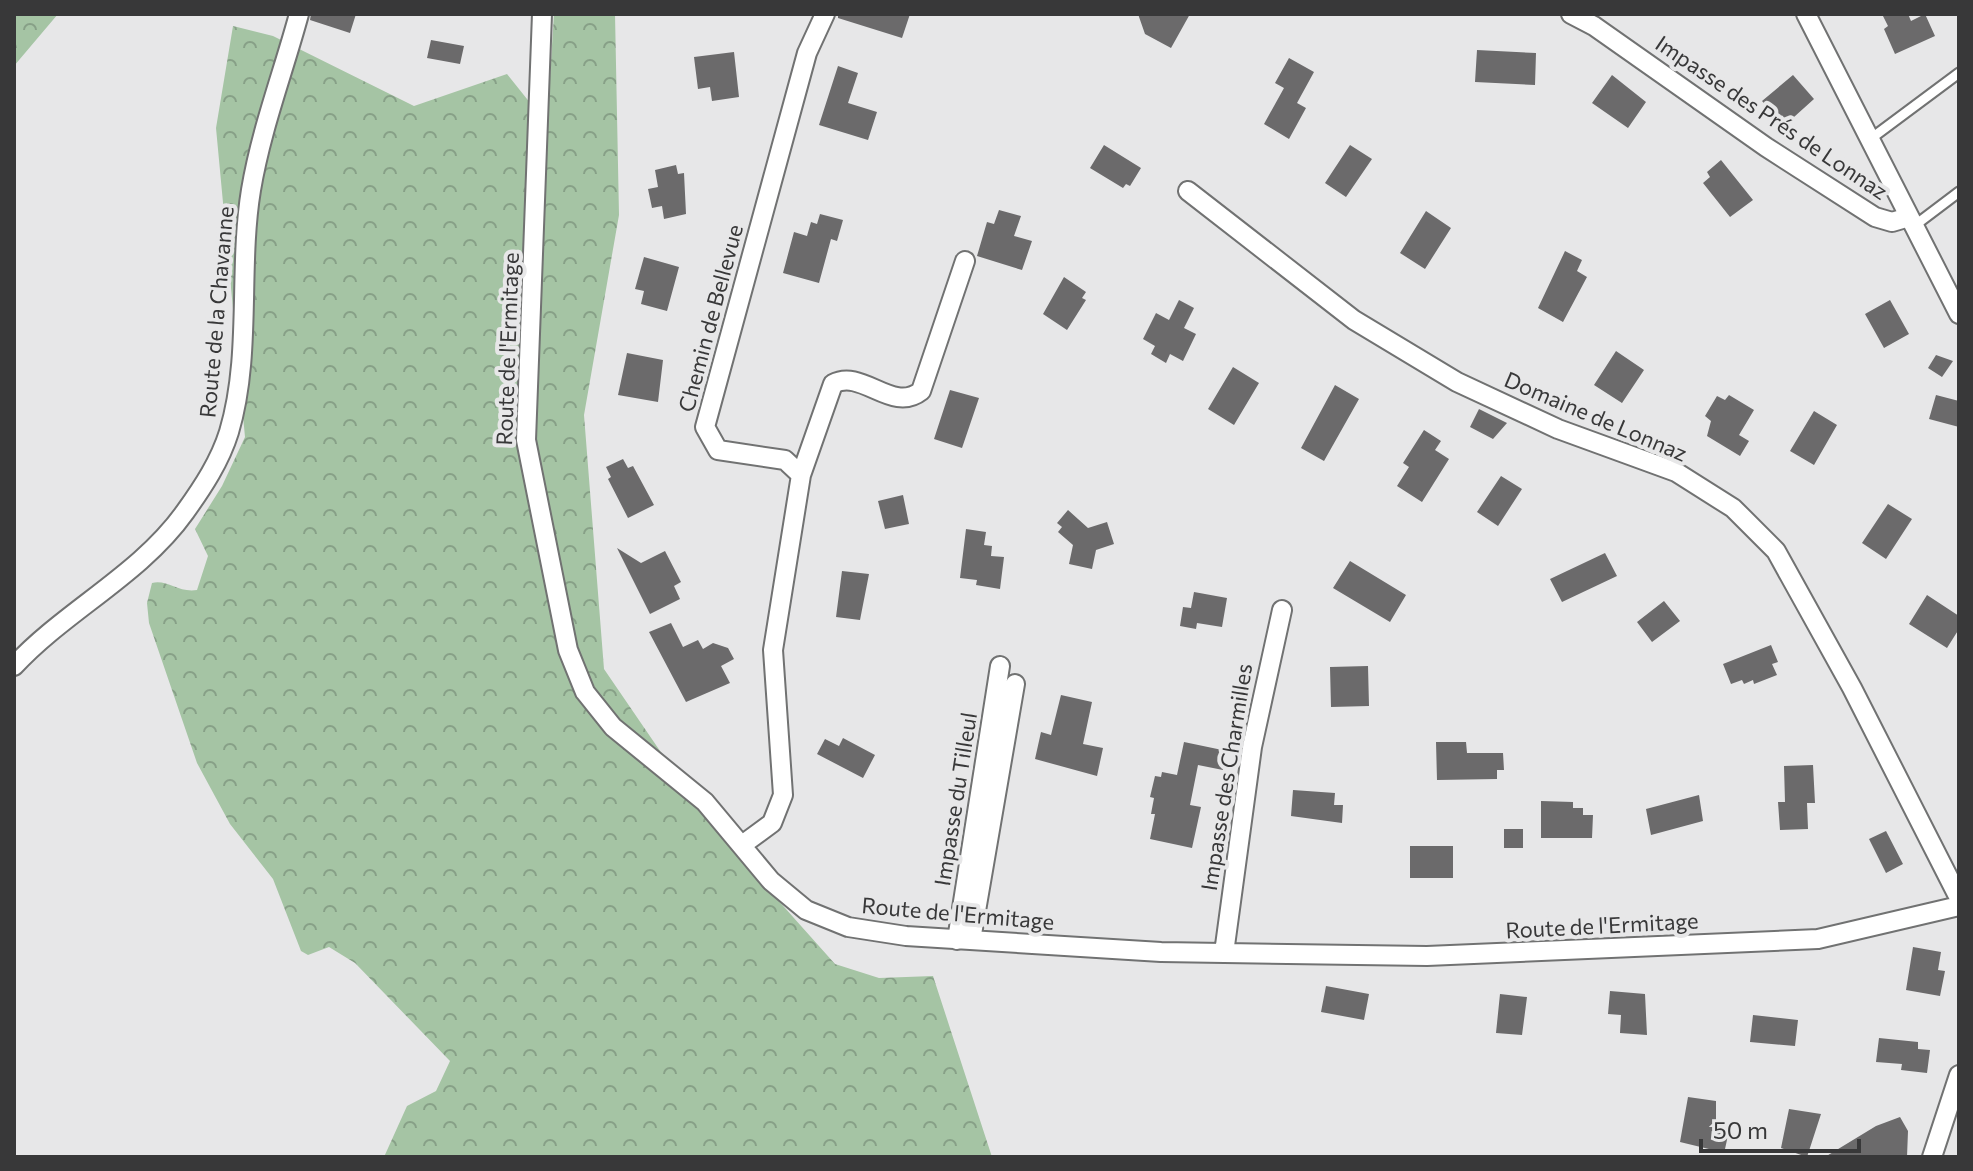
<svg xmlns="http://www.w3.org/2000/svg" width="1973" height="1171" viewBox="0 0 1973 1171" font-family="Commissioner,sans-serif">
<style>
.forest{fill:url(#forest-crowns)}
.building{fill:#6b6a6b}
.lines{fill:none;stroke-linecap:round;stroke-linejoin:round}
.lane-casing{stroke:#717272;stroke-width:13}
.street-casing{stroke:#717272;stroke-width:22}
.lane{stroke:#fff;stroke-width:9}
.street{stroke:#fff;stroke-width:18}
.labels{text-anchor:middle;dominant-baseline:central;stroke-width:8;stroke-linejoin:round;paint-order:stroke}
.street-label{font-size:22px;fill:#383839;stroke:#e7e7e8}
</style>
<defs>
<pattern id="forest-crowns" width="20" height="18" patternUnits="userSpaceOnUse" patternTransform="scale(2)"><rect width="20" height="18" fill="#a5c4a4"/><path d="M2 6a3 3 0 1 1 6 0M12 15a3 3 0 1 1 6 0" fill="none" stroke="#87a087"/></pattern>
</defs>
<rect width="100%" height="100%" fill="#e7e7e8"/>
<path class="forest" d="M 14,14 L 58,14 L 14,66 Z
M 554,14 L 615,14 L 619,215 L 584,415 L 604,669 L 710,824 L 835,964 L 879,978 L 933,976 L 992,1157 L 384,1157 L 407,1106 L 436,1091 L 450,1061 L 355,963 L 329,947 L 308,955 L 301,951 L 273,879 L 230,824 L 197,763 L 149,623 L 147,603 L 152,583 C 167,579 178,593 197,590 L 208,556 L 195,529 L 222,486 L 245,437 L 216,128 L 233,26 L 273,36 L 414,106 L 507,74 L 547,124 Z"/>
<path class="building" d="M 311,14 L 356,14 L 350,33 L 310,20 Z
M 838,14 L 910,14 L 902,38 L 838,18 Z
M 1138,14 L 1190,14 L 1171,48 L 1145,34 Z
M 1882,14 L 1908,14 L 1911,21 L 1925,14 L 1935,36 L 1895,54 L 1884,29 L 1888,26 Z
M 431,40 L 464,46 L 460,64 L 427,58 Z
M 1477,50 L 1536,53 L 1535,85 L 1475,82 Z
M 734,52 L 739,97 L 712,101 L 710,87 L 698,89 L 694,57 Z
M 1289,58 L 1314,72 L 1297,103 L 1306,108 L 1289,139 L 1264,124 L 1284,88 L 1275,83 Z
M 838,66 L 858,73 L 848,103 L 877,112 L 868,140 L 819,125 Z
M 1612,75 L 1646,102 L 1628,128 L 1592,103 Z
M 1793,75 L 1814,99 L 1784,126 L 1762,101 Z
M 1104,145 L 1141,168 L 1130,186 L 1126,184 L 1123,188 L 1090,168 Z
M 1350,145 L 1372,159 L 1346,197 L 1325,183 Z
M 1721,160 L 1753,200 L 1730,217 L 1703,183 L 1710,177 L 1707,172 Z
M 676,165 L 678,174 L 684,173 L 686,214 L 664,219 L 662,206 L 652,208 L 648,189 L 658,187 L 655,170 Z
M 999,210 L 1021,216 L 1014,236 L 1032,241 L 1022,270 L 977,256 L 987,222 L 994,224 Z
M 1426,211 L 1451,228 L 1425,269 L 1400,253 Z
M 820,214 L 843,220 L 837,241 L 831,239 L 819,283 L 783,273 L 794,232 L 807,236 L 811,222 L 817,224 Z
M 1565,251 L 1582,260 L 1577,271 L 1587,277 L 1563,322 L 1538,308 Z
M 644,257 L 679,267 L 667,311 L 641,304 L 644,291 L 635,289 Z
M 1064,277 L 1086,292 L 1082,298 L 1086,300 L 1067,330 L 1043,314 Z
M 1179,300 L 1194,308 L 1184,328 L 1196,334 L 1183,361 L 1170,354 L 1166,363 L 1151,354 L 1155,346 L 1143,339 L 1156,313 L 1169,320 Z
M 1890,300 L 1909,334 L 1884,348 L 1865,314 Z
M 1616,351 L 1644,370 L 1622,403 L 1594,385 Z
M 627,353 L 663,360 L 658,402 L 618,395 Z
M 1936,355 L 1953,361 L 1942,377 L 1928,368 Z
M 1233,367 L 1259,383 L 1234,425 L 1208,409 Z
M 1335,385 L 1359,399 L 1324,461 L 1301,448 Z
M 950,390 L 979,398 L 962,448 L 934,439 Z
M 1729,395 L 1754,410 L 1739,435 L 1749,441 L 1740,456 L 1707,436 L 1711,421 L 1705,416 L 1717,396 L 1725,400 Z
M 1936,395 L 1959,401 L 1959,427 L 1929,419 Z
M 1479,409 L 1507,423 L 1493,439 L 1470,427 Z
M 1814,411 L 1837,425 L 1814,465 L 1790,451 Z
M 1424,430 L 1441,441 L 1435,450 L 1449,459 L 1422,502 L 1397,486 L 1409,467 L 1403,463 Z
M 623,459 L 628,468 L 633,466 L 654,505 L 628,518 L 608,479 L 611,477 L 606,467 Z
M 1501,476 L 1522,489 L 1498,526 L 1477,512 Z
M 903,495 L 909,524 L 885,529 L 878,501 Z
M 1888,504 L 1912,519 L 1886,559 L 1862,543 Z
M 1068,510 L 1088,528 L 1107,522 L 1114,544 L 1096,550 L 1092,569 L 1069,564 L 1073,545 L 1058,532 L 1062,527 L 1057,523 Z
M 966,529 L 986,532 L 984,545 L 992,546 L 991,556 L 1004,557 L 1000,589 L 976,585 L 977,580 L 960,578 Z
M 617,548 L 641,563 L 665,551 L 681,582 L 674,586 L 680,599 L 650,614 Z
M 1605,553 L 1617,576 L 1562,602 L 1550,579 Z
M 1350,561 L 1406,595 L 1390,622 L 1333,588 Z
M 842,571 L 869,574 L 860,620 L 836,617 Z
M 1194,592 L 1227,598 L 1222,627 L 1197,623 L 1196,629 L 1180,626 L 1183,607 L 1191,608 Z
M 1927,595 L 1959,616 L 1959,629 L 1947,648 L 1909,624 Z
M 1664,601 L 1680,621 L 1652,642 L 1637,622 Z
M 671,623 L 683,647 L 698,640 L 703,649 L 713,643 L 728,648 L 734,659 L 721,666 L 730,683 L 686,702 L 649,632 Z
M 1771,645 L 1778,662 L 1772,664 L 1777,675 L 1754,684 L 1753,680 L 1744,684 L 1742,680 L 1731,684 L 1723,664 Z
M 1368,666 L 1369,706 L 1331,707 L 1330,667 Z
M 1061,695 L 1092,702 L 1083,744 L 1103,748 L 1097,776 L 1035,759 L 1041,732 L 1051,735 Z
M 843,738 L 875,755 L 863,778 L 817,754 L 825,739 L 839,746 Z
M 1184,742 L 1227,751 L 1223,770 L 1198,765 L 1190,805 L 1201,807 L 1192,848 L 1150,839 L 1155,814 L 1151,814 L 1154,798 L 1150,797 L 1155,776 L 1161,777 L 1162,772 L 1177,775 Z
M 1436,742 L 1466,742 L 1467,753 L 1503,753 L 1504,770 L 1497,770 L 1497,779 L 1437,780 Z
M 1813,765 L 1815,803 L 1807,803 L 1808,829 L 1780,830 L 1778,802 L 1785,802 L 1784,766 Z
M 1293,790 L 1335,793 L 1334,805 L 1343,805 L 1342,823 L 1291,816 Z
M 1699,795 L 1703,821 L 1651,835 L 1646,809 Z
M 1541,801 L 1573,802 L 1573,808 L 1583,808 L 1583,815 L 1593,815 L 1592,838 L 1541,838 Z
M 1504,829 L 1523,829 L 1523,848 L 1504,848 Z
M 1886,831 L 1903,864 L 1886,873 L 1869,839 Z
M 1410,846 L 1453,846 L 1453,878 L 1410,878 Z
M 1913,947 L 1941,952 L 1938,970 L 1945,971 L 1940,996 L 1906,990 Z
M 1326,986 L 1369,994 L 1364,1020 L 1321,1012 Z
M 1610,991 L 1645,994 L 1647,1035 L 1620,1033 L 1621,1015 L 1608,1014 Z
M 1500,994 L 1527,997 L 1522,1035 L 1496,1033 Z
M 1753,1015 L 1798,1020 L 1795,1046 L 1750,1042 Z
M 1879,1038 L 1918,1042 L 1918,1049 L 1930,1050 L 1927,1073 L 1901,1070 L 1902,1064 L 1876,1062 Z
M 1688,1097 L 1716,1101 L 1716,1121 L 1730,1126 L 1725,1149 L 1713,1150 L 1680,1142 Z
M 1789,1109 L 1821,1114 L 1807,1157 L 1781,1148 Z
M 1900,1117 L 1908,1131 L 1907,1157 L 1825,1157 L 1876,1126 Z"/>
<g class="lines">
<defs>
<path id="lane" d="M 1869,140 L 1959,73
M 1914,226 L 1959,192"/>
<path id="street" d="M 542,14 L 526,440 L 568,650 L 585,692 L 613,727 L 705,802 L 771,881 L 806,910 L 848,927 L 906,936 L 1161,952 L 1427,956 L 1818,939 L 1959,906
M 1571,14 L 1594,26 L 1766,147 L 1875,217 L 1892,222 L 1909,217
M 1806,14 L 1959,314
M 1188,191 L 1354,320 L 1457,382 L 1558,429 L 1676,472 L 1733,508 L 1776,551 L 1852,688 L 1959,898
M 801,475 L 833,384 C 862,368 892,414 921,391 L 965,261
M 14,666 C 66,610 140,575 185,512 C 203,487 220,461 229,432 C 252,355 238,269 251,190 C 261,130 283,73 299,14
M 742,845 L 772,823 L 783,795 L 773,650 L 801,475 L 785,460 L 718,450 L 705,427 L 807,53 L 825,14
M 957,940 L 1000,666
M 971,940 L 1015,684
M 1224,953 L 1252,747 L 1282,610
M 1932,1157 L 1959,1075"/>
</defs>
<use href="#lane" class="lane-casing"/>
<use href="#street" class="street-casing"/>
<use href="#lane" class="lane"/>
<use href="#street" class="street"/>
</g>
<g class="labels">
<g class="street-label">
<text transform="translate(1772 117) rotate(34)">Impasse des Prés de Lonnaz</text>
<text transform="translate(216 312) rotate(-85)">Route de la Chavanne</text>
<text transform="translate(710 318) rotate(-75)">Chemin de Bellevue</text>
<text transform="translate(507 349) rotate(-88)">Route de l'Ermitage</text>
<text transform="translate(1596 416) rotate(23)">Domaine de Lonnaz</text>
<text transform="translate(1226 777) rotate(-81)">Impasse des Charmilles</text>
<text transform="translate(955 799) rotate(-81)">Impasse du Tilleul</text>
<text transform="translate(958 913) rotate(5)">Route de l'Ermitage</text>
<text transform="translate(1602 925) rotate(-3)">Route de l'Ermitage</text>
</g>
</g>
<rect width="1973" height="1171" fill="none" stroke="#383839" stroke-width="32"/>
<path d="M1701 1139v12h158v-12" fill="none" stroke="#383839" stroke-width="4"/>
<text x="1713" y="1139" font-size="24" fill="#383839" stroke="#e7e7e8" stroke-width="6" paint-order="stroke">50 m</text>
</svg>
